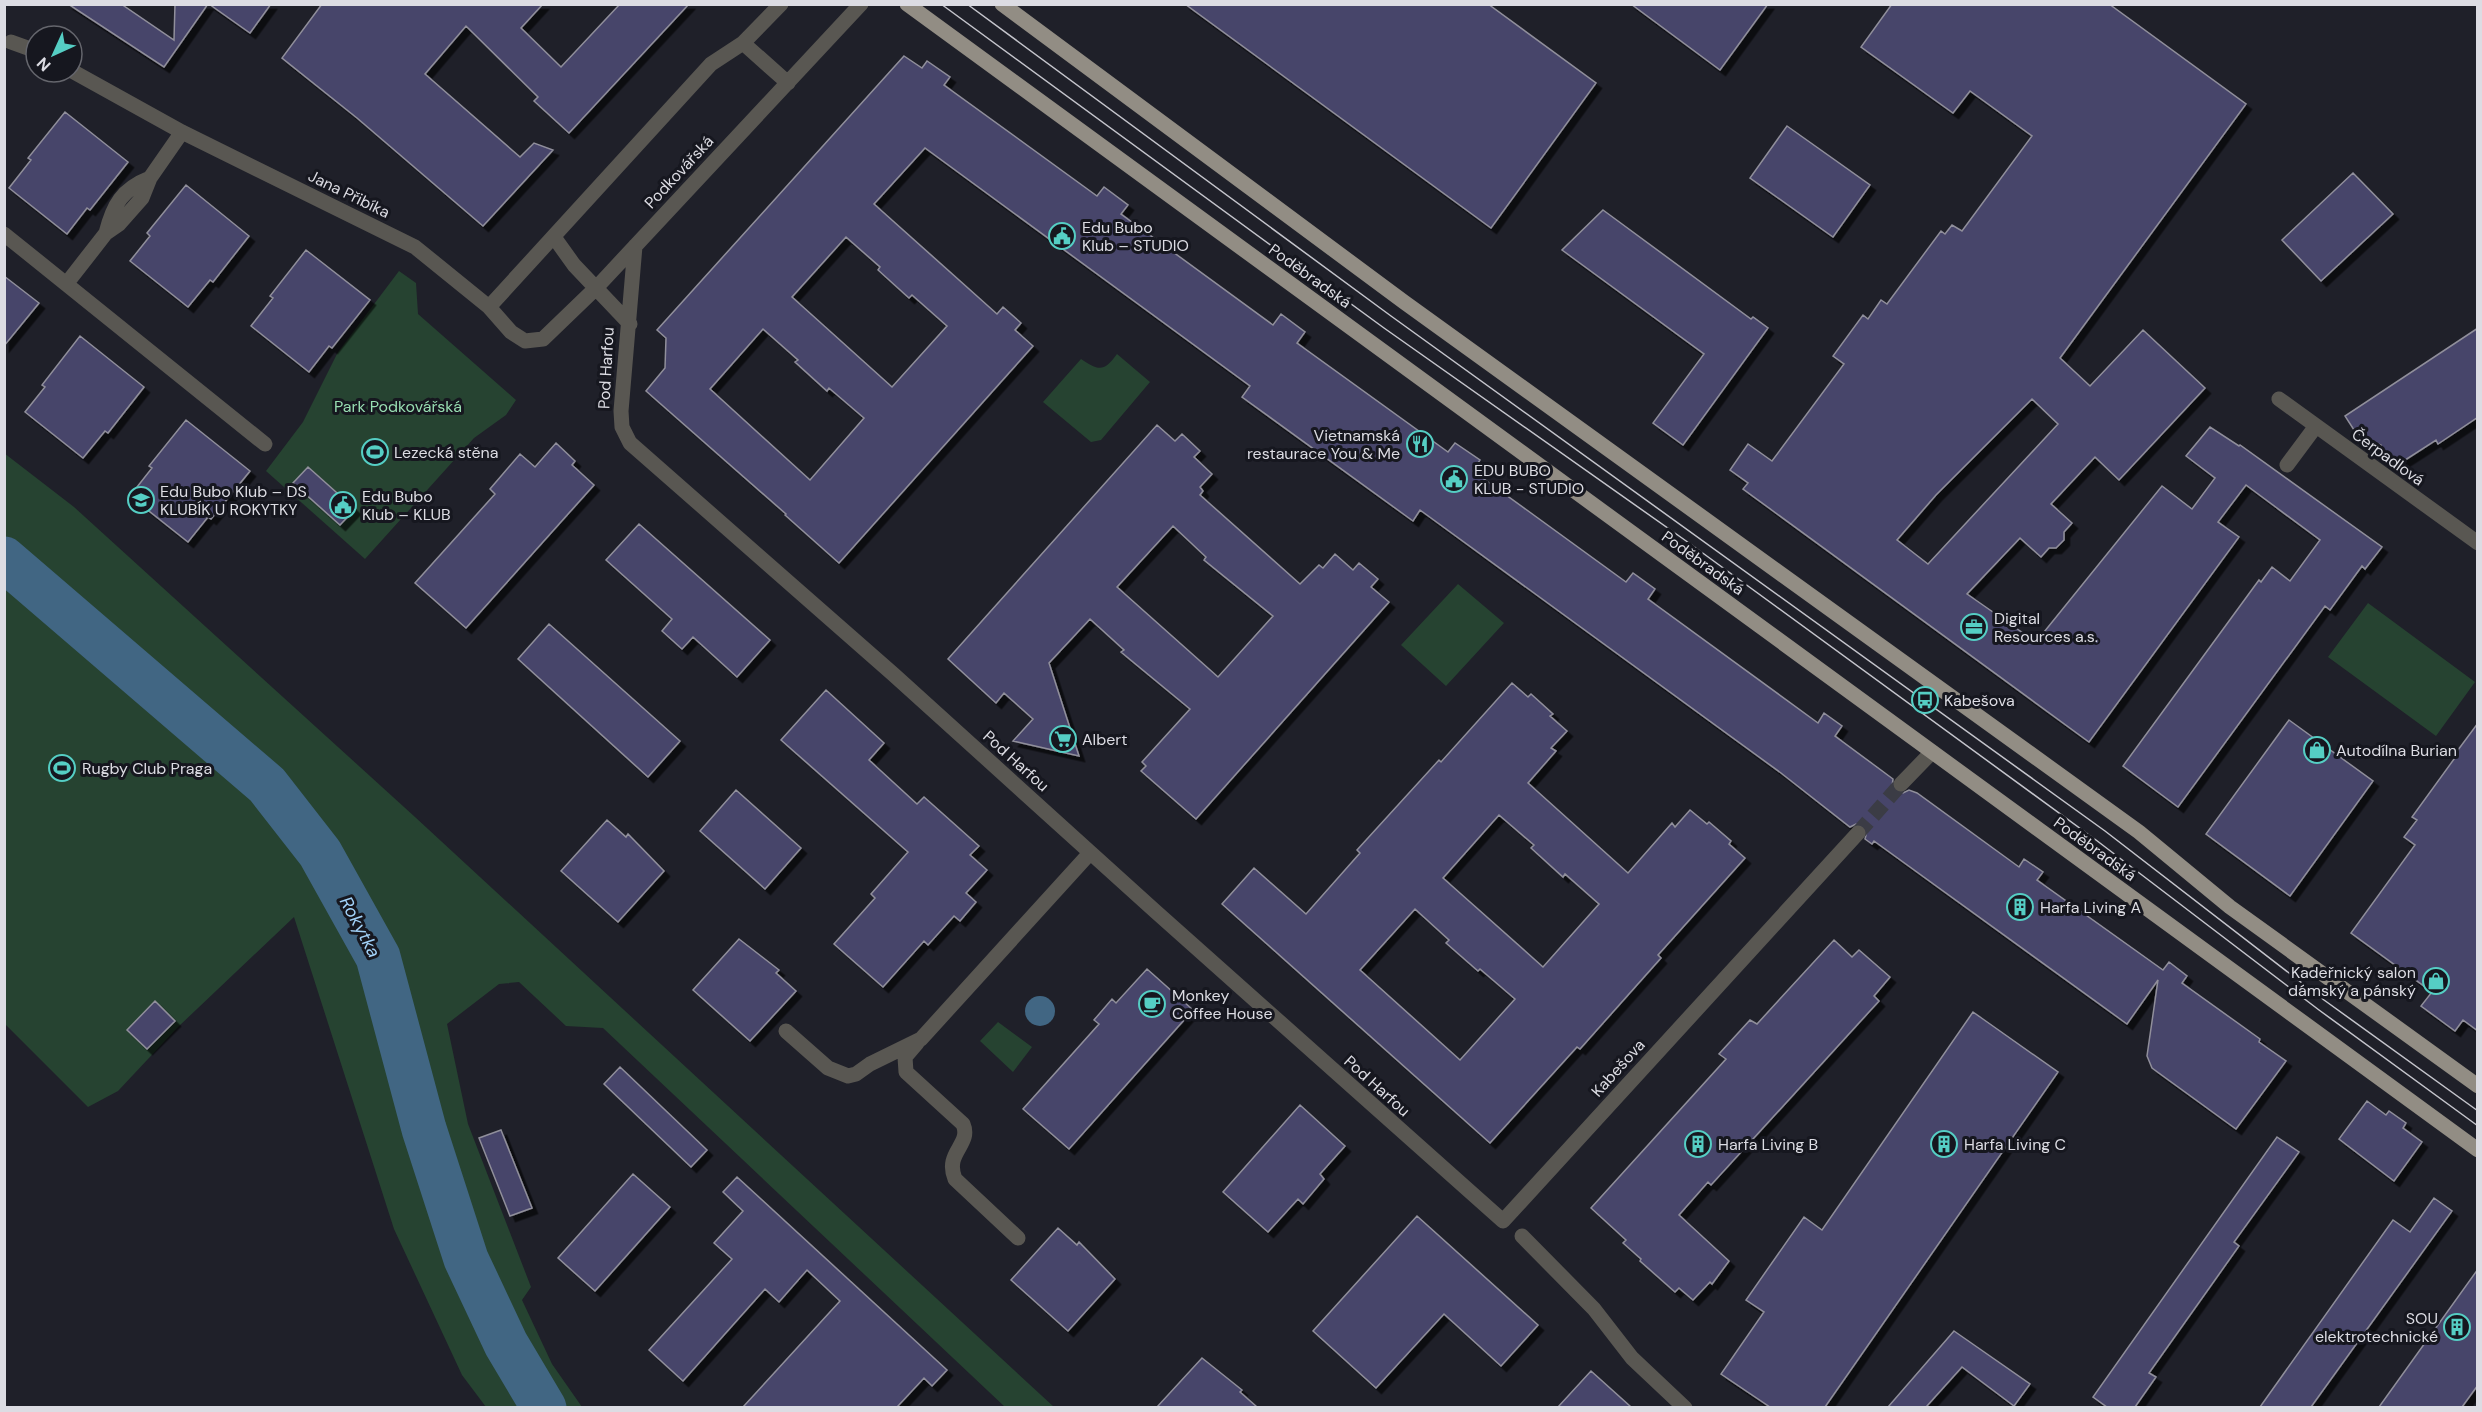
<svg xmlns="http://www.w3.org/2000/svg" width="2482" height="1412" viewBox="0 0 2482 1412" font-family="'DM Sans',sans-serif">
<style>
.green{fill:#264331}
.water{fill:#416683}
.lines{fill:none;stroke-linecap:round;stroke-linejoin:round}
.river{stroke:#416683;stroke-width:45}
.building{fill:#47446a;stroke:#908f9b;stroke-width:1.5;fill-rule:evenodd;filter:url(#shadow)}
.minor-tunnel{stroke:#3b3c45;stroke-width:15;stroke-dasharray:15 8;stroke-linecap:butt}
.minor{stroke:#595752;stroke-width:15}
.major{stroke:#928d84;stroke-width:15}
.tram{stroke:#c5c5cc;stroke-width:1.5}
.labels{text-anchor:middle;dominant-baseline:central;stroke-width:6;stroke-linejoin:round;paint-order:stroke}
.street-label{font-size:16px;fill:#dcdce3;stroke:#16171f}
.poi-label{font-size:16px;fill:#dcdce3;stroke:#16171f;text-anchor:start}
.park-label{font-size:16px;fill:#98deb2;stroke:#16171f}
.water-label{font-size:18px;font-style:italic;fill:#a2d2f9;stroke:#16171f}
</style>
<defs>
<filter id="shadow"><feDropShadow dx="5.5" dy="5.5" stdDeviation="0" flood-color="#0009"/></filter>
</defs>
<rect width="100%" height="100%" fill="#1f2029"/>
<path class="green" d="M 399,271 L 416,283 L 418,314 L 516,400 L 506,415 L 474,438 L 365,559 L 266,471 L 303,422 L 338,352 Z
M 1117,354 L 1150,382 L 1101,440 L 1091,442 L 1043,402 L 1081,359 C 1099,371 1104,372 1117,354 Z
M 4,453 L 74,507 L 415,817 L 1054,1407 L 1005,1407 L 603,1028 L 566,1026 L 519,982 L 499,984 L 447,1024 L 468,1124 L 531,1287 L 522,1300 L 552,1364 L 582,1407 L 486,1407 L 462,1375 L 394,1229 L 294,917 L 178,1027 L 118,1091 L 88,1107 L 5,1024 Z
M 1458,584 L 1504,623 L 1446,686 L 1401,645 Z
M 2368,603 L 2475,682 L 2436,736 L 2328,657 Z
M 998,1022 L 1032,1047 L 1013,1072 L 980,1041 Z"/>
<path class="water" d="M1025 1011a15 15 0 1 1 30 0a15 15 0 1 1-30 0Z"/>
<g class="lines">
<path class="river" d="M 4,559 L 267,785 L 320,853 L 378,957 L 424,1129 L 466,1259 L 506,1344 L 544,1408"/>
</g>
<path class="building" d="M 68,4 L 121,4 L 174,40 L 175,4 L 208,4 L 164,67 Z
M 209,4 L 271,4 L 250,33 Z
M 322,4 L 543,4 L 521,28 L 561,67 L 620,4 L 689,4 L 569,133 L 534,101 L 538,97 L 466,26 L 425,74 L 520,157 L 534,143 L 553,150 L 483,226 L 357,118 L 282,58 Z
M 1185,4 L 1488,4 L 1596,83 L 1491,228 Z
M 1631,4 L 1768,4 L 1720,70 Z
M 1892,4 L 2109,4 L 2246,104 L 2060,358 L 2090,386 L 2143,330 L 2205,388 L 2119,480 L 2095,457 L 2051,504 L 2072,523 L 2064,532 L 2064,540 L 2056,548 L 2049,548 L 2041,557 L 2020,538 L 1967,594 L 2036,642 L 2162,486 L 2192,509 L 2215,478 L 2186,456 L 2210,427 L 2239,446 L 2240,445 L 2382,547 L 2365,569 L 2362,566 L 2330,610 L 2325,606 L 2178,807 L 2123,766 L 2259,580 L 2261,582 L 2272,567 L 2290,581 L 2320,540 L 2246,485 L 2218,522 L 2239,537 L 2089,742 L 1743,489 L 1748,483 L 1730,470 L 1748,444 L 1772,461 L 1844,364 L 1833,356 L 1863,315 L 1868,319 L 1881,300 L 1887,304 L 1941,231 L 1945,234 L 1952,225 L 1962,231 L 2032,136 L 1970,91 L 1953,113 L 1861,47 ZM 2032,399 L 2058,424 L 1928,564 L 1897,540 L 1936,495 Z
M 904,56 L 922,68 L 927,61 L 950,77 L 944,85 L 1097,196 L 1104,187 L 1128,205 L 1121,214 L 1273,325 L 1281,314 L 1305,332 L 1297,343 L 1448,452 L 1455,443 L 1480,460 L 1473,471 L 1626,582 L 1633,573 L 1655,589 L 1648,599 L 1818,723 L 1824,713 L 1842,726 L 1835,736 L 1893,779 L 1892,786 L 1895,791 L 1903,793 L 1909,790 L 1917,793 L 2019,867 L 2024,859 L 2043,872 L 2037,880 L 2163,970 L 2169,962 L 2187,976 L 2182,983 L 2260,1039 L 2259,1042 L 2286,1061 L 2236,1129 L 2152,1068 L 2147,1056 L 2158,980 L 2127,1024 L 1874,841 L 1872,844 L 1865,839 L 1867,831 L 1864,825 L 1856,824 L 1850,827 L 1781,773 L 1420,510 L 1413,521 L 1242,397 L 1250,386 L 925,148 L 874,204 L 997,314 L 1003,307 L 1021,323 L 1015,330 L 1033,346 L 839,563 L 785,515 L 786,514 L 646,391 L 665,368 L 666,338 L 657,330 ZM 846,237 L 880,267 L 878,270 L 909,298 L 912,295 L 947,326 L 892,387 L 792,297 ZM 763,329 L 798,360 L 795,362 L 827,391 L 829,388 L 864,418 L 810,480 L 710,389 Z
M 65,112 L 128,162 L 90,210 L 87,208 L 67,234 L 9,188 L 31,160 L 28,158 Z
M 1787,126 L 1870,185 L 1833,237 L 1750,178 Z
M 2353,173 L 2393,214 L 2321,281 L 2282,240 Z
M 186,185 L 249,236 L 213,282 L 210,280 L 188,307 L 130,261 L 150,236 L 147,233 Z
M 1603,210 L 1751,319 L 1753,317 L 1768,328 L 1683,445 L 1653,423 L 1704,354 L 1562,250 Z
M 306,250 L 370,300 L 332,348 L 329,346 L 309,372 L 251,326 L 273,298 L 270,296 Z
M 4,276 L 39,303 L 4,346 Z
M 2478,328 L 2478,417 L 2438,444 L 2436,440 L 2399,464 L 2382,452 L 2381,445 L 2367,440 L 2354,430 L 2345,416 Z
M 80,336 L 144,387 L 108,433 L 105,431 L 83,458 L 25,412 L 45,387 L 42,385 Z
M 186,420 L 250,471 L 211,519 L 208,517 L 188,542 L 130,496 L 152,468 L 149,466 Z
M 1157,425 L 1175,441 L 1182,434 L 1200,451 L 1194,457 L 1212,474 L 1200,487 L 1203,491 L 1200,495 L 1300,584 L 1319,565 L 1323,568 L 1335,554 L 1353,570 L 1359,563 L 1378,579 L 1371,587 L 1389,602 L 1196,819 L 1141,771 L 1146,766 L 1142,762 L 1190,709 L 1121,652 L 1124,650 L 1090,619 L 1049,663 L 1079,756 L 1013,741 L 1033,719 L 1004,693 L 996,703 L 948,659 ZM 1173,526 L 1206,557 L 1204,560 L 1273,616 L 1218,677 L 1117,587 Z
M 556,443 L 575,461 L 572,465 L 594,485 L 466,628 L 415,583 L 495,494 L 490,489 L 520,454 L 535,467 Z
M 308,467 L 355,509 L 340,525 L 293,483 Z
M 639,524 L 770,640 L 737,677 L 693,637 L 682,649 L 662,631 L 672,619 L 606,560 Z
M 549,624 L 680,741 L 648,777 L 518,659 Z
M 1512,683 L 1528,697 L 1531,694 L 1553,714 L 1550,716 L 1567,731 L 1551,748 L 1556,751 L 1528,783 L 1628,873 L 1672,823 L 1675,827 L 1690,810 L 1707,824 L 1709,822 L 1731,841 L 1729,844 L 1745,858 L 1658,955 L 1661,958 L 1580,1049 L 1577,1047 L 1490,1143 L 1222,904 L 1254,868 L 1306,914 L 1360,853 L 1357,850 L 1439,760 L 1441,762 ZM 1499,815 L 1534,845 L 1531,848 L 1563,877 L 1565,874 L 1599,904 L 1543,967 L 1443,878 ZM 1415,909 L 1449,940 L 1446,943 L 1478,971 L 1480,969 L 1515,999 L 1460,1060 L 1360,970 Z
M 826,690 L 884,743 L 869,760 L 917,804 L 924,797 L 979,846 L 970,855 L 987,870 L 966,893 L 976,902 L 960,921 L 954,916 L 928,945 L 924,941 L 883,987 L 834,944 L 875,898 L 871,894 L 908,852 L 781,740 Z
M 2289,720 L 2373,781 L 2290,896 L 2206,834 Z
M 2478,723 L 2478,1031 L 2463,1020 L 2455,1031 L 2421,1006 L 2432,992 L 2351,933 L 2415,845 L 2404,837 L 2417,820 L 2412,817 L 2457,755 L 2455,754 Z
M 736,790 L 801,848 L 765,889 L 700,831 Z
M 607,820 L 626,837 L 628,834 L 664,871 L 618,922 L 561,871 Z
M 739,939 L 779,970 L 776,973 L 796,991 L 750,1041 L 693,990 Z
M 1834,940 L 1852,957 L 1859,950 L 1890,977 L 1874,996 L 1879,1001 L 1711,1185 L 1708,1182 L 1679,1215 L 1729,1261 L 1712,1284 L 1710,1282 L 1693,1300 L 1679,1288 L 1675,1292 L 1640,1261 L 1641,1259 L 1623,1243 L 1626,1240 L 1591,1208 L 1726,1059 L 1719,1054 L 1750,1020 L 1757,1024 Z
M 1147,969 L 1193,1010 L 1069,1149 L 1023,1109 L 1099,1024 L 1094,1020 L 1112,999 L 1116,1003 Z
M 155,1001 L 175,1021 L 147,1049 L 127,1030 Z
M 1973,1012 L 2058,1072 L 1825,1407 L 1770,1407 L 1721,1374 L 1764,1312 L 1746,1300 L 1804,1217 L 1822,1230 Z
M 620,1067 L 707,1150 L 691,1167 L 604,1084 Z
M 2367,1101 L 2386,1115 L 2389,1111 L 2406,1123 L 2403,1128 L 2422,1142 L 2394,1181 L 2339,1139 Z
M 1300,1105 L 1345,1146 L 1320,1174 L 1324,1179 L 1303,1204 L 1298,1199 L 1268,1232 L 1223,1192 Z
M 501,1130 L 532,1208 L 510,1216 L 479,1138 Z
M 2277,1137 L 2299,1152 L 2234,1242 L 2239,1246 L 2149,1373 L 2156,1377 L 2135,1407 L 2107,1407 L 2093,1397 Z
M 633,1174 L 670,1207 L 595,1291 L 558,1258 Z
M 737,1177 L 947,1370 L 932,1386 L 924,1378 L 897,1407 L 743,1407 L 840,1301 L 807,1270 L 779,1302 L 765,1289 L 683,1381 L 649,1350 L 732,1259 L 714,1243 L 743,1211 L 723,1192 Z
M 2434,1198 L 2452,1211 L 2311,1407 L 2260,1407 L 2393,1220 L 2410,1232 Z
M 1417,1216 L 1538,1325 L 1501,1366 L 1444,1314 L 1376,1388 L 1313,1331 Z
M 1058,1228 L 1077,1245 L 1079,1242 L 1115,1279 L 1068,1331 L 1011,1280 Z
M 2478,1269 L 2478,1385 L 2462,1407 L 2379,1407 Z
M 1954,1331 L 2030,1384 L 2014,1406 L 1962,1367 L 1926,1407 L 1888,1407 Z
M 1202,1358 L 1242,1390 L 1240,1392 L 1257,1407 L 1157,1407 Z
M 1591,1371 L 1631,1407 L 1558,1407 Z"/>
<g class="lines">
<path class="minor-tunnel" d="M 1858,833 L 1901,784"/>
<path class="minor" d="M 11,42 L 36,51
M 743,43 L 788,83
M 72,71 L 182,132 L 415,247 L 489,307 L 511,332 L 525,341 L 543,339 L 597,287 L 861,4
M 106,233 C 113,205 122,189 150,178
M 4,234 L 265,444
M 554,237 L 574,265 L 630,324
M 635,246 L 621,411 L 622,427 L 630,443 L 893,674 L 1155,911 L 1503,1221 L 1858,833
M 67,283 L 106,233 L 119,224 L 142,198 L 150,178 L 182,132
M 489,307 L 711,64 L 743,43 L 781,4
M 2279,399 L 2478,543
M 2287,465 L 2316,426
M 1901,784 L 1932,752
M 786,1031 L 828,1068 L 848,1076 L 856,1074 L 870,1064 L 921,1039 L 1090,853
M 917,1043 L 905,1057 L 906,1072 L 963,1124 C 972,1145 944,1152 955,1179 L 1018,1238
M 1522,1236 L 1594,1309 L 1632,1358 L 1685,1408"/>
<path class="major" d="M 907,4 L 2478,1150
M 1002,4 L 1404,302 L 2139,832 L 2230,907 L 2478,1086"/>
<path class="tram" d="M 941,4 L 1384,328 L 1689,543 L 2096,840 L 2319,1010 L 2478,1126
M 967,4 L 1391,316 L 2105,831 L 2324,1000 L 2478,1111"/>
</g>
<defs>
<symbol id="civic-ring" viewBox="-11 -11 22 22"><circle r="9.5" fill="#16171f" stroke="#55cec4" stroke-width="1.5"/><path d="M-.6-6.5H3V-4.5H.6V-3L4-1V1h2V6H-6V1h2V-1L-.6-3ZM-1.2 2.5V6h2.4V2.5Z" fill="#55cec4"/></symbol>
<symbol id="restaurant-ring" viewBox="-11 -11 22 22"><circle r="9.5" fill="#16171f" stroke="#55cec4" stroke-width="1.5"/><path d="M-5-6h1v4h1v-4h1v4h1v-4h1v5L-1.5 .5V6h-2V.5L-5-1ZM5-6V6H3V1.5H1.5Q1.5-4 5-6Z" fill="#55cec4"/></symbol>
<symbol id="stadium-ring" viewBox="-11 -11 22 22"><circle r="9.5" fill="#16171f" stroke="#55cec4" stroke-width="1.5"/><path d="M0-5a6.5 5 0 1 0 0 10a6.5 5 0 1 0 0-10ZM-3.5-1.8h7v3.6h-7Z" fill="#55cec4"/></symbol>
<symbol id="school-ring" viewBox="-11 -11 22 22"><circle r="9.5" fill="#16171f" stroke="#55cec4" stroke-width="1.5"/><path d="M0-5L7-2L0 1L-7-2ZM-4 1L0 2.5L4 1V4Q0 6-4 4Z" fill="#55cec4"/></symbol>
<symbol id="office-ring" viewBox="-11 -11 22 22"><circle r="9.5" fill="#16171f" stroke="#55cec4" stroke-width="1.5"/><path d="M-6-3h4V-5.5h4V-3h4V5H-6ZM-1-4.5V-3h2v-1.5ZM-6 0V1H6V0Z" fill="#55cec4"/></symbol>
<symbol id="bus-ring" viewBox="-11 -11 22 22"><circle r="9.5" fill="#16171f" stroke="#55cec4" stroke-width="1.5"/><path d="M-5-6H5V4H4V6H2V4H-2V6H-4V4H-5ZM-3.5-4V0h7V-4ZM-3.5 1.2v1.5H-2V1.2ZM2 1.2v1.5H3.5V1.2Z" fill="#55cec4"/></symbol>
<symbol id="supermarket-ring" viewBox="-11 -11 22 22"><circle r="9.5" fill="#16171f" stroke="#55cec4" stroke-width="1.5"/><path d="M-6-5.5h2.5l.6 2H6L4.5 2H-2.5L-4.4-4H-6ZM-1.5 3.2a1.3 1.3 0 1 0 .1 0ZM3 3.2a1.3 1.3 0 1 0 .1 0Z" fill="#55cec4"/></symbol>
<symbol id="shop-ring" viewBox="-11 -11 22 22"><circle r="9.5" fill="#16171f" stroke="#55cec4" stroke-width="1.5"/><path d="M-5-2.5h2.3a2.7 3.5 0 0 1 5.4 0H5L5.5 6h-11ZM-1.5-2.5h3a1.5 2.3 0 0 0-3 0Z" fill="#55cec4"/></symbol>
<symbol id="building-ring" viewBox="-11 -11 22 22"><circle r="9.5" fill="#16171f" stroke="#55cec4" stroke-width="1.5"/><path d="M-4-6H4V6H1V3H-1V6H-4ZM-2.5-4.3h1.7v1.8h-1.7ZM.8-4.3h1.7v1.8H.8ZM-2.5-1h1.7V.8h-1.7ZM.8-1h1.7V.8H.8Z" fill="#55cec4"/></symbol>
<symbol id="cafe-ring" viewBox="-11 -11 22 22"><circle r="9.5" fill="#16171f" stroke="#55cec4" stroke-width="1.5"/><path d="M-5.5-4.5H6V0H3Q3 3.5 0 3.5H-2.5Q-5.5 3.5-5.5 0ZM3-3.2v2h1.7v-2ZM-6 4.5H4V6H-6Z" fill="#55cec4"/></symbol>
</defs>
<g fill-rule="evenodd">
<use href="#civic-ring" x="1047" y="221" width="30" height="30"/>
<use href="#restaurant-ring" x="1405" y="429" width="30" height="30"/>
<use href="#stadium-ring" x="360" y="437" width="30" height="30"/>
<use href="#civic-ring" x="1439" y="464" width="30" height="30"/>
<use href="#school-ring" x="126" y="485" width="30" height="30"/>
<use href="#civic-ring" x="328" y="490" width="30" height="30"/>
<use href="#office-ring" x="1959" y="612" width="30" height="30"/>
<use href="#bus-ring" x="1910" y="685" width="30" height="30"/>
<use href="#supermarket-ring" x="1048" y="724" width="30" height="30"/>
<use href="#shop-ring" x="2302" y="735" width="30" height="30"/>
<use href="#stadium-ring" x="47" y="753" width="30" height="30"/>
<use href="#building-ring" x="2005" y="892" width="30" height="30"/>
<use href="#shop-ring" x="2421" y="966" width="30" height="30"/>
<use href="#cafe-ring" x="1137" y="989" width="30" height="30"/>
<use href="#building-ring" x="1683" y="1129" width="30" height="30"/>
<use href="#building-ring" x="1929" y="1129" width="30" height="30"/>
<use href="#building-ring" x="2442" y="1312" width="30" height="30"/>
</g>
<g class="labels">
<g class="street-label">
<text transform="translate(679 172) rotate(-47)">Podkovářská</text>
<text transform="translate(349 194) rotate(26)">Jana Přibíka</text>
<text transform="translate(1310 276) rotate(36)">Poděbradská</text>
<text transform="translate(606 368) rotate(-87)">Pod Harfou</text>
<text transform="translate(2388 457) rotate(36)">Čerpadlová</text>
<text transform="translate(1703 563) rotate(36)">Poděbradská</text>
<text transform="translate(1016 761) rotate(42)">Pod Harfou</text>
<text transform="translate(2095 849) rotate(36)">Poděbradská</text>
<text transform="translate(1618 1068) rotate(-48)">Kabešova</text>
<text transform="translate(1377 1086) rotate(42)">Pod Harfou</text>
</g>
<g class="poi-label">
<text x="1082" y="227">Edu Bubo<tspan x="1082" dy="18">Klub – STUDIO</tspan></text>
<text x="1400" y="435" text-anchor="end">Vietnamská<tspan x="1400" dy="18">restaurace You &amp; Me</tspan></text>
<text x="394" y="452">Lezecká stěna</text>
<text x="1474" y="470">EDU BUBO<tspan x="1474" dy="18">KLUB - STUDIO</tspan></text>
<text x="160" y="491">Edu Bubo Klub – DS<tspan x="160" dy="18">KLUBÍK U ROKYTKY</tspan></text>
<text x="362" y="496">Edu Bubo<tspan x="362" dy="18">Klub – KLUB</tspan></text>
<text x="1994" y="618">Digital<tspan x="1994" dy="18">Resources a.s.</tspan></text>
<text x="1944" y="700">Kabešova</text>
<text x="1082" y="739">Albert</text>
<text x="2336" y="750">Autodílna Burian</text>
<text x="82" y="768">Rugby Club Praga</text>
<text x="2040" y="907">Harfa Living A</text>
<text x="2416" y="972" text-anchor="end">Kadeřnický salon<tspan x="2416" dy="18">dámský a pánský</tspan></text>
<text x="1172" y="995">Monkey<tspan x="1172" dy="18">Coffee House</tspan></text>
<text x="1718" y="1144">Harfa Living B</text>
<text x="1964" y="1144">Harfa Living C</text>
<text x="2438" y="1318" text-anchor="end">SOU<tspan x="2438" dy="18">elektrotechnické</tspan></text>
</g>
<g class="park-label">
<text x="398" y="406">Park Podkovářská</text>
</g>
<g class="water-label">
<text transform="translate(360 927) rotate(62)">Rokytka</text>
</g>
</g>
<rect width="2482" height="1412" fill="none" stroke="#dcdce3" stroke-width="12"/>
<g transform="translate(54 54) rotate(225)"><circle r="28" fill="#16171f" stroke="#65666d" stroke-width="1.5"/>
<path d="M0-4.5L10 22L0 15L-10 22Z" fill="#55cec4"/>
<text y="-9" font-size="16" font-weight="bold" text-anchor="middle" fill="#dcdce3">N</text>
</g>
</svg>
